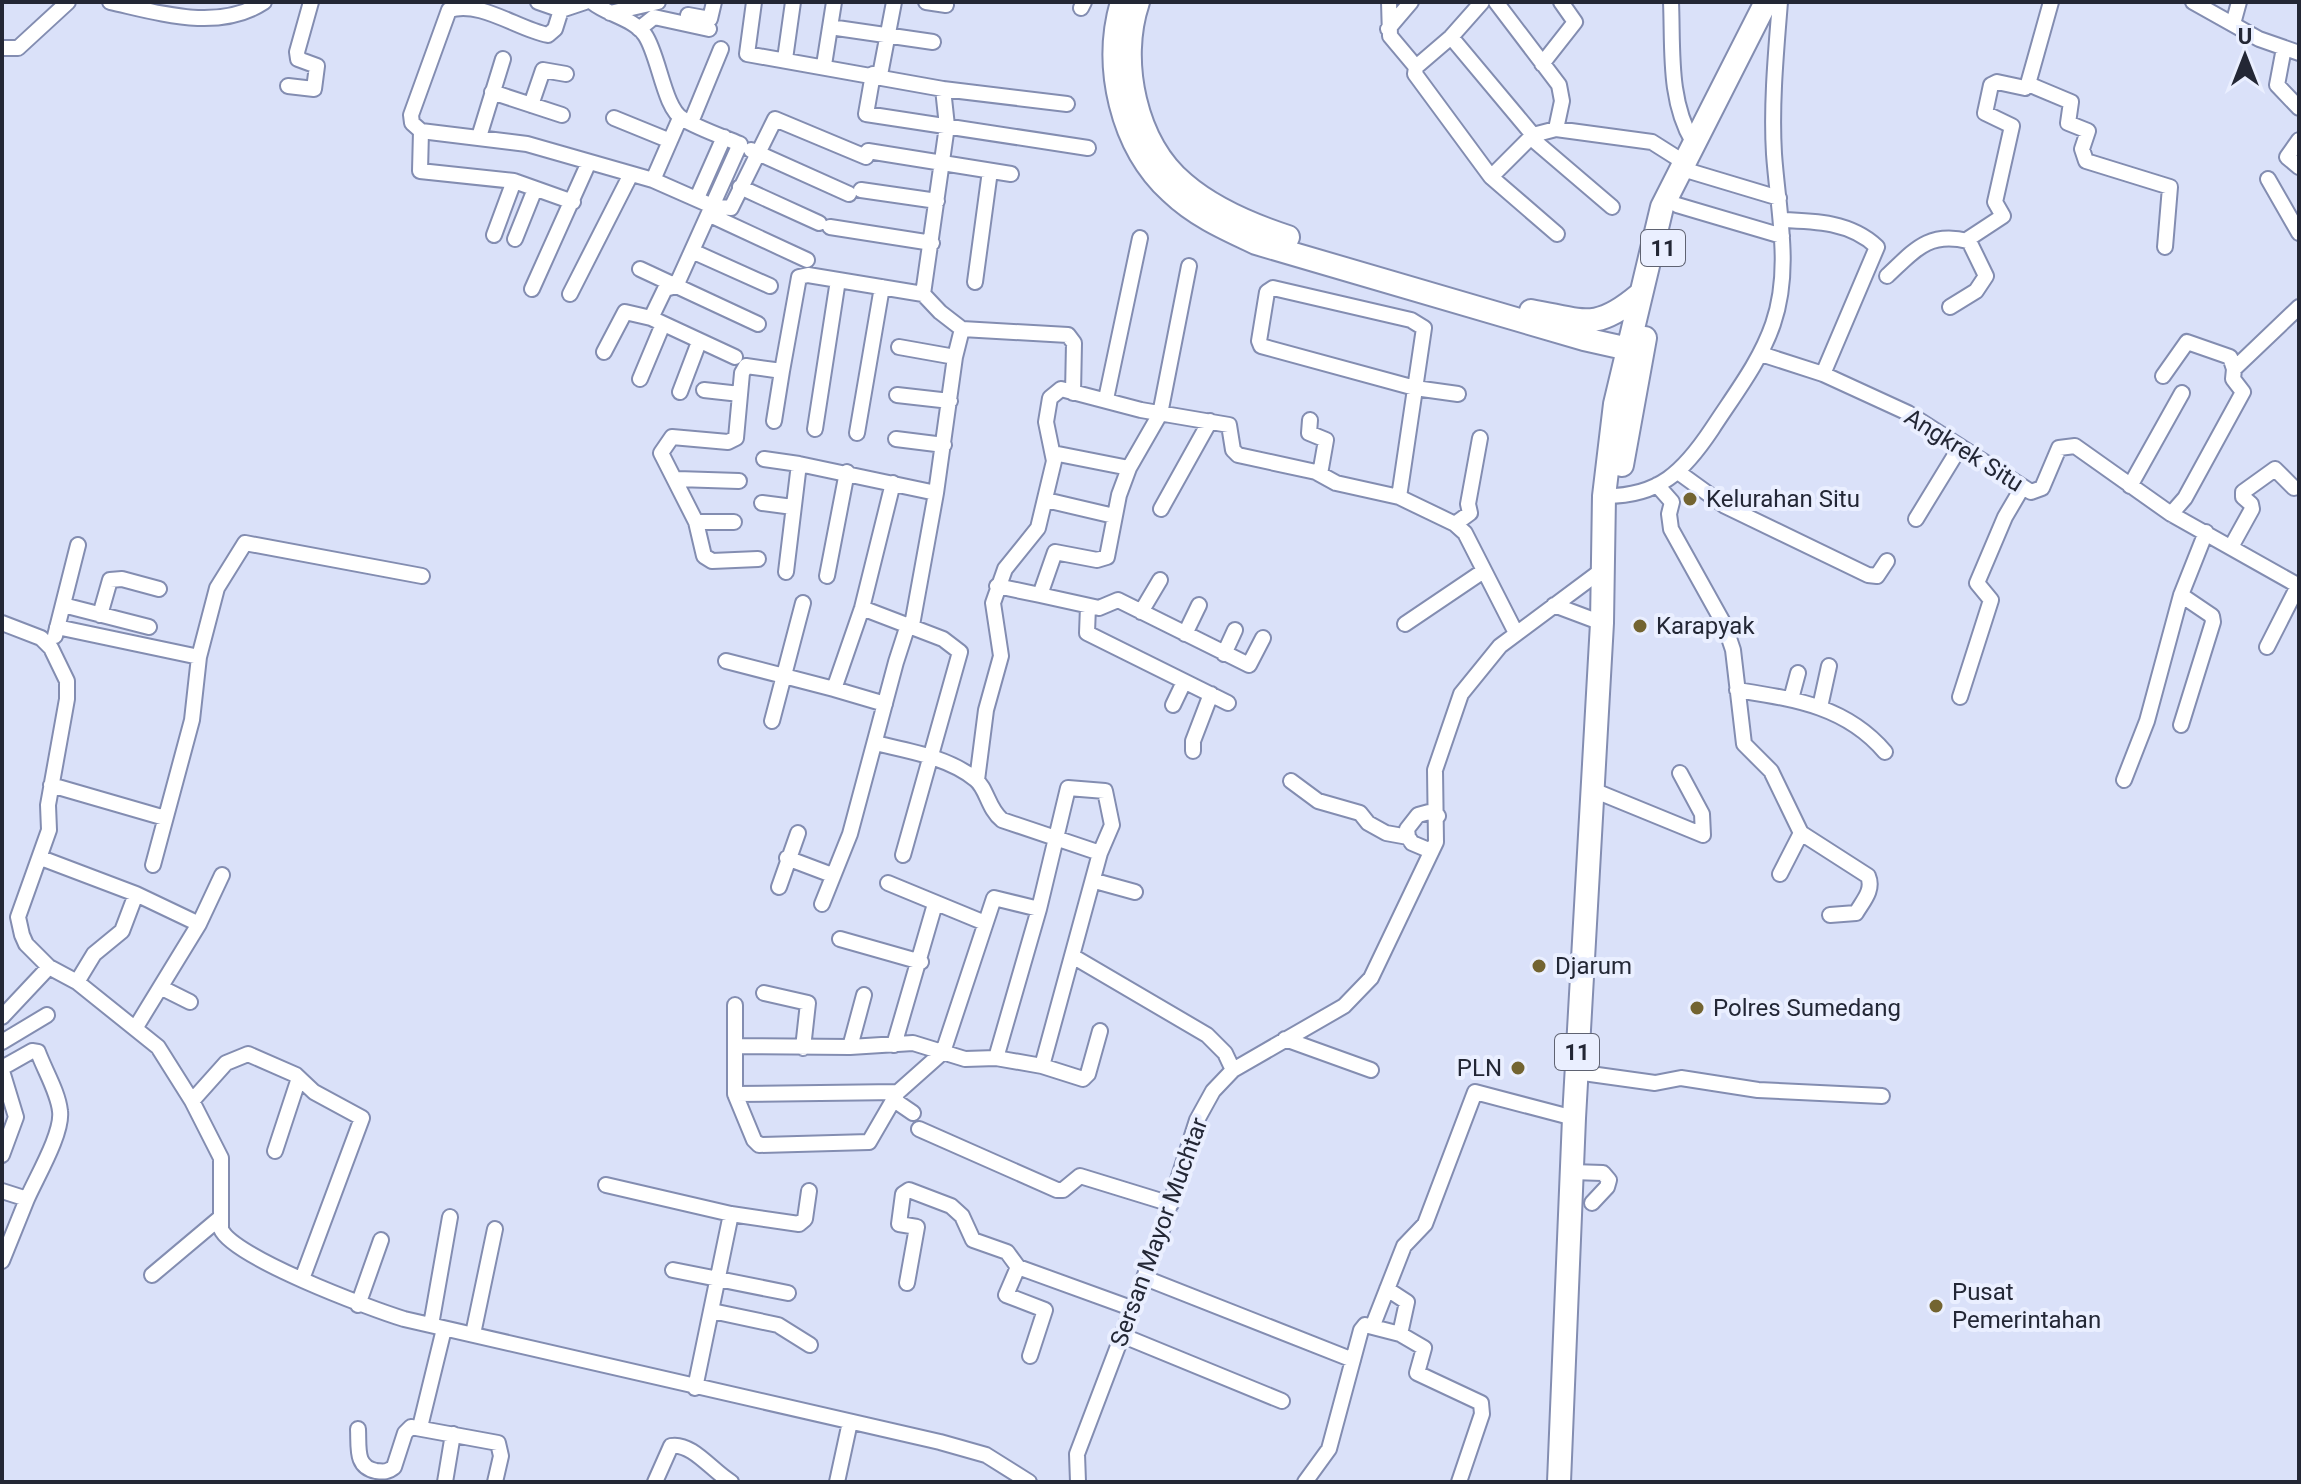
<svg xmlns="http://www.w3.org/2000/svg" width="2301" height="1484" viewBox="0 0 2301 1484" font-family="Roboto,sans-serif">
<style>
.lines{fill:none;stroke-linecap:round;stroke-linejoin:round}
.minor-casing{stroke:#838db1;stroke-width:18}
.highway-casing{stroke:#838db1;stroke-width:26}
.minor{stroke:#fff;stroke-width:14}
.highway{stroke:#fff;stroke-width:22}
.poi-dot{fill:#736431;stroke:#eaefff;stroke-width:3}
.labels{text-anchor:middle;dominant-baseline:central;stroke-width:8;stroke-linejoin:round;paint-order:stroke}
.shield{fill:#eaefff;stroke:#5f6372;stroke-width:2}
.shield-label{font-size:22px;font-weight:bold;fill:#232735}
.street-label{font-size:24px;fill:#232735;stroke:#eaefff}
.poi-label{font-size:24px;fill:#232735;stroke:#eaefff;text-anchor:start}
</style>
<rect width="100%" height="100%" fill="#dae1f9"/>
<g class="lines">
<defs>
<path id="minor" d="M 110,2 C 160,13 218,32 264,2
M 538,2 L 561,10 L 585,2
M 592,2 C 608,15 633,18 645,35 C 659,55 664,109 683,119 C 700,129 721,136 740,144 L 676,286 L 665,289 L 651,318 L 735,357
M 754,2 L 747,54 L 943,89 L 947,126 L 923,294
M 926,2 L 946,5
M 1389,2 L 1390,36 L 1416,67 L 1415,74 L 1491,177 L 1533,135 L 1556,129 L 1652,142 L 1682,161
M 1496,2 L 1559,85 L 1562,101 L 1556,129
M 1671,2 C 1673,49 1668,100 1693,142
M 2193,2 L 2259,39 L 2299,53
M 1081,8 L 1084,2
M 610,13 L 658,2
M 688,15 L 710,19 L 714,2
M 2233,24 L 2239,2
M 830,27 L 933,42
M 639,29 L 654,17 L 709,29
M 1388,29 L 1411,2
M 1451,37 L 1533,135
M 2,48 L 18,48 L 68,2
M 2284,48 L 2277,85 L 2299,108
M 785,59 L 793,2
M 1542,64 L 1575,22 L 1561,2
M 824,65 L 834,2
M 1416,67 L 1451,37 L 1482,2
M 873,74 L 866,114 L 1088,148
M 880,75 L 894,2
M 2028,84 L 2071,102 L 2068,123 L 2088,131 L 2082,149 L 2086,161 L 2170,187 L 2165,247
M 288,86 L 314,89 L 317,66 L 298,59 L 297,52 L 311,2
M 943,89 L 1067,104
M 492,92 L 562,115
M 531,105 L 543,70 L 566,74
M 614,118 L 668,140
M 691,122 L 721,49
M 421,131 L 412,123 L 411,115 L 449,10 C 481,0 517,29 548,35 L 555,29 L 561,10
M 479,137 L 503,59
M 1530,137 L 1612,207
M 2299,140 L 2287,157 L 2299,167
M 751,150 L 849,194
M 868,151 L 1011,174
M 1689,171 L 1779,198
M 1491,177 L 1557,234
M 2268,179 L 2299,233
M 653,180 L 712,206 L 731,208 L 775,119 L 866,157
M 514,181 L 420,171 L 421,131 L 527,144 L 653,180 L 680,118
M 740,187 L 819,223
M 861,190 L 937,201
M 697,198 L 724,137
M 1677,205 L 1782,236
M 710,215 L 807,260
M 1781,220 C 1815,221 1851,222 1877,247 L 1823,374
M 830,227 L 932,243
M 494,235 L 514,181 L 573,202
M 515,239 L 535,189
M 692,251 L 770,286
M 640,269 L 758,324
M 1887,276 C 1914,251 1928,231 1968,241
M 975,282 L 990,171
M 532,289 L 589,162
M 570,294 L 631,174
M 1950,307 L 1976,291 L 1986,276 L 1968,239 L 2003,216 L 1995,202 L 2012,126 L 1985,113 L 1991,85 L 1997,82 L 2025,88 L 2028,84 L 2051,2
M 899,347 L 955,357
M 604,352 L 625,312 L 651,318
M 1761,354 L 1823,374 L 1908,413 L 2031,492 L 2042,488 L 2059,448 L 2075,446 L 2171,514 L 2299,586
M 2163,376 L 2187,342 L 2230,357 L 2234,369 L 2299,307
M 640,379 L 663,324
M 704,390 L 740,394
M 680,392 L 699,342
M 897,395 L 950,401
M 1106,399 L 1140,238
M 1310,420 L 1309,433 L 1326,440 L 1320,474
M 774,421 L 782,371
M 815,429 L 838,280
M 857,433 L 882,287
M 896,439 L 944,445
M 1053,453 L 1129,468
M 764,459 L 799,464
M 1678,472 L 1725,506 L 1868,575 L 1877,576 L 1887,561
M 677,479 L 739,481
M 1657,485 L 1672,502 L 1669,514 L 1671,529 L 1725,626 L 1733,650 L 1744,744 L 1771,771 L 1801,833 L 1868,876 C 1874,890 1863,901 1856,913 L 1830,915
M 2130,486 L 2182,393
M 1604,496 C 1659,497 1684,471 1712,429 C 1734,395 1760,362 1773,324 C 1792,269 1778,211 1774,154 C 1771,105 1776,52 1780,2
M 1399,497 L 1424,328 L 1411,320 L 1273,288 L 1267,292 L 1259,341 L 1261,346 L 1415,388 L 1458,394
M 1046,500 L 1114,516
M 762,503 L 793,507
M 1161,509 L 1210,421
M 2171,514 L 2185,498 L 2243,392 L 2233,379 L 2234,369
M 1916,519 L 1960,447
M 696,522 L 734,522
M 1455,524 L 1470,513 L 1468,504 L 1480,438
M 2231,547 L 2252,509 L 2251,504 L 2243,497 L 2243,492 L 2275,469 L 2294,488
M 758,559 L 712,561 L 704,556 L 696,522 L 661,453 L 672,437 L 728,442 L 736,438 L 742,373 L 746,366 L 782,371 L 799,277 L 808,275 L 923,294 L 940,312 L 962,329
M 786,572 L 799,464 L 936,493 L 955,357 L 962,329 L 1068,335 L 1074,343 L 1073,393
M 827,576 L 847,472
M 997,586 L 1040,595 L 1055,552 L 1097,560 L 1107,557 L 1119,495 L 1129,468 L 1160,414 L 1189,266
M 1040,595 L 1099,608 L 1118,600 L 1249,665 L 1263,638
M 2181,595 L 2212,616 L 2213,622 L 2181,725
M 63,605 L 149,627
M 1554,605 L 1602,623
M 1088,606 L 1087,633 L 1228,703
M 862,608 L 943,639 L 960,652 L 903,855
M 1141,612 L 1160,580
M 100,615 L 110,580 L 122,579 L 159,589
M 2,623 L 41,638 L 51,648 L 67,681 L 67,699 L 48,805 L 49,830 L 18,917 L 22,935 L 26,944 L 49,967 L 77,982 L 158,1047 L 192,1101 L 221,1158 L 221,1229 C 232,1257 371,1309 404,1319 L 940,1442 L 986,1455 L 1029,1482
M 1405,624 L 1482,572
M 57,627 L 199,657 L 217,588 L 245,543 L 422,576
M 1185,634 L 1199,605
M 55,636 L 78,545
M 2267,647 L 2298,586
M 1224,654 L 1235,630
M 726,661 L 834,689
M 1737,690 C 1794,699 1846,706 1885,752
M 1960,697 L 1991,600 L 1977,583 L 2005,517 L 2022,488
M 1791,699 L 1798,673
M 885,704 L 834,689 L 862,608 L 893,483
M 1173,705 L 1184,682
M 1820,707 L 1829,666
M 772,721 L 803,603
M 875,743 C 908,751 948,757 975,779 C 987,788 988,809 1002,820 L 1100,853
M 1193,751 L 1193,741 L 1211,694
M 977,780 L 986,710 L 1001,656 L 993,603 L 1005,569 L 1038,528 L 1054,461 L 1046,422 L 1050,398 L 1061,389 L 1141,410 L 1229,425 L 1233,450 L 1238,455 L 1316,472 L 1336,483 L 1399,497 L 1455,524 L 1465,533 L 1516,633
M 2124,780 L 2147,721 L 2181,595 L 2206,532
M 1291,781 L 1318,801 L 1360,813 L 1368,823 L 1386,833 L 1408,837 L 1412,843 L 1431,851
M 51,785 L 165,818
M 1593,790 L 1703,835 L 1702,814 L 1680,773
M 1408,837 L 1407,829 L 1418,815 L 1429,812 L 1438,816
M 41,858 L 136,894
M 787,858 L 832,875
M 153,865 L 192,720 L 199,657
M 1780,874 L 1801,833
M 1095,881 L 1135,892
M 888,883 L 985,923
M 779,887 L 798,833
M 822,904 L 850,834 L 896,662 L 906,631 L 912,625 L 936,493
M 840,939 L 921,962
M 1074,957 L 1207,1035 L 1225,1053 L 1233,1070
M 77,982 L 94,954 L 122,931 L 136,894 L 199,924
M 162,988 L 190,1002
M 764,993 L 808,1003 L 803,1048
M 735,1005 L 735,1046
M 2,1017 L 49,967
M 136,1027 L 199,924 L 222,875
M 1285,1039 L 1371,1070
M 2,1042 L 47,1015
M 894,1045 L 935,904
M 850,1047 L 864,995
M 996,1058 L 1039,909
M 1042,1066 L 1083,1079 L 1088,1074 L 1100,1031
M 2,1068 L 32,1051 L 38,1052 C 45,1071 58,1092 60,1111 C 63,1133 36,1178 27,1199
M 2,1071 L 16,1117 L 2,1155
M 1576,1072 L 1655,1083 L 1681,1078 L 1758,1090 L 1882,1096
M 735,1094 L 898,1092 L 943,1052 L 994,898 L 1039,909 L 1068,788 L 1105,791 L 1112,825 L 1100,853 L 1042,1066 L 996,1058 L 965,1059 L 913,1043 L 850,1047 L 735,1046 L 735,1094 L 754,1140 L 759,1145 L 869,1142 L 898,1092
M 894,1100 L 913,1113
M 192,1101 L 226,1063 L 248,1054 L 296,1075 L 314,1092 L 362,1118 L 302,1279
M 919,1129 L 1057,1190 L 1063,1190 L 1080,1176 L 1171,1204
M 275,1151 L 299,1078
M 1572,1172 L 1603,1173 L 1609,1180 L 1607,1187 L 1592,1203
M 606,1185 L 731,1214 L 799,1224 L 805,1219 L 809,1191
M 2,1191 L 27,1199 L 2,1261
M 1018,1267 L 1006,1295 L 1045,1310 L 1030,1356
M 673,1270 L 788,1293
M 152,1275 L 221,1217
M 1145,1278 L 1353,1360
M 907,1283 L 917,1227 L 899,1224 L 903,1194 L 909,1190 L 951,1206 L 962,1216 L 973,1240 L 1007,1252 L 1018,1267 L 1131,1308
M 1387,1289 L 1407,1302 L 1400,1334 L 1424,1348 L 1417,1373 L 1481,1403 L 1482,1414 L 1459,1482
M 358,1305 L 381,1240
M 712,1311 L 778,1325 L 810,1345
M 431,1325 L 450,1217
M 1373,1325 L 1404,1246 L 1425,1224 L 1475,1092 L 1574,1118
M 473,1334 L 495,1229
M 1121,1335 L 1282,1401
M 695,1388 L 731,1214
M 420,1427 L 444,1329
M 358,1429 C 359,1448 355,1467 376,1471 C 384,1472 388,1472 394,1467 L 405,1433 L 411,1427 L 498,1443 L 501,1456 L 495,1482
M 445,1482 L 453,1434
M 655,1482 L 671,1446 C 692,1442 713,1472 731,1482
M 837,1482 L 850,1422
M 1078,1482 L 1077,1454 L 1161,1233 L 1197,1120 L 1213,1091 L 1233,1070 L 1344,1006 L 1371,978 L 1436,842 L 1435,770 L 1461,694 L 1500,646 L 1602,570
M 1305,1482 L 1329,1449 L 1361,1330 L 1365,1325 L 1400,1334"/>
<path id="highway" d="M 1122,2 C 1103,66 1121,146 1171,192 C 1196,216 1226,229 1256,243 L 1584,339 L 1642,352
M 1138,2 C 1118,61 1135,143 1184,184 C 1213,209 1251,225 1288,237
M 1531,311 C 1583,320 1595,332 1639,295
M 1622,465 L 1645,338
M 1559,1482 L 1574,1118 L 1602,623 L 1604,496 L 1615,404 L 1662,207 L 1766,2"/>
</defs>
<use href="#minor" class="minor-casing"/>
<use href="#highway" class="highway-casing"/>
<use href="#minor" class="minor"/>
<use href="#highway" class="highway"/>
</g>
<g class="poi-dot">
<circle cx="1690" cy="499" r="8"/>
<circle cx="1640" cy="626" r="8"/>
<circle cx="1539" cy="966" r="8"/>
<circle cx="1697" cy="1008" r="8"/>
<circle cx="1518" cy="1068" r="8"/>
<circle cx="1936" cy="1306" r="8"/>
</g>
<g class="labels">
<g class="shield">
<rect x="1641" y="230" width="44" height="36" rx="6"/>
<rect x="1555" y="1034" width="44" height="36" rx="6"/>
</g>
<g class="shield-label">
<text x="1663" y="248">11</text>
<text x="1577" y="1052">11</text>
</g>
<g class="street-label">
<text transform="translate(1964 450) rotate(32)">Angkrek Situ</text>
<text transform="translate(1159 1232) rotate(-70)">Sersan Mayor Muchtar</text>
</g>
<g class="poi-label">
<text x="1706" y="499">Kelurahan Situ</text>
<text x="1656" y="626">Karapyak</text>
<text x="1555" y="966">Djarum</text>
<text x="1713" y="1008">Polres Sumedang</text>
<text x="1502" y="1068" text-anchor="end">PLN</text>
<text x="1952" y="1292">Pusat<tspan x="1952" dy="28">Pemerintahan</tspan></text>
</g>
</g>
<rect width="2301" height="1484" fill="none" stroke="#232735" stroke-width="8"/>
<g transform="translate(2245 56)" stroke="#eaefff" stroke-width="6" paint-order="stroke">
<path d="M0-6L14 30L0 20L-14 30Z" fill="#232735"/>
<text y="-12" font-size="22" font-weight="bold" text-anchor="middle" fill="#232735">U</text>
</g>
</svg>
